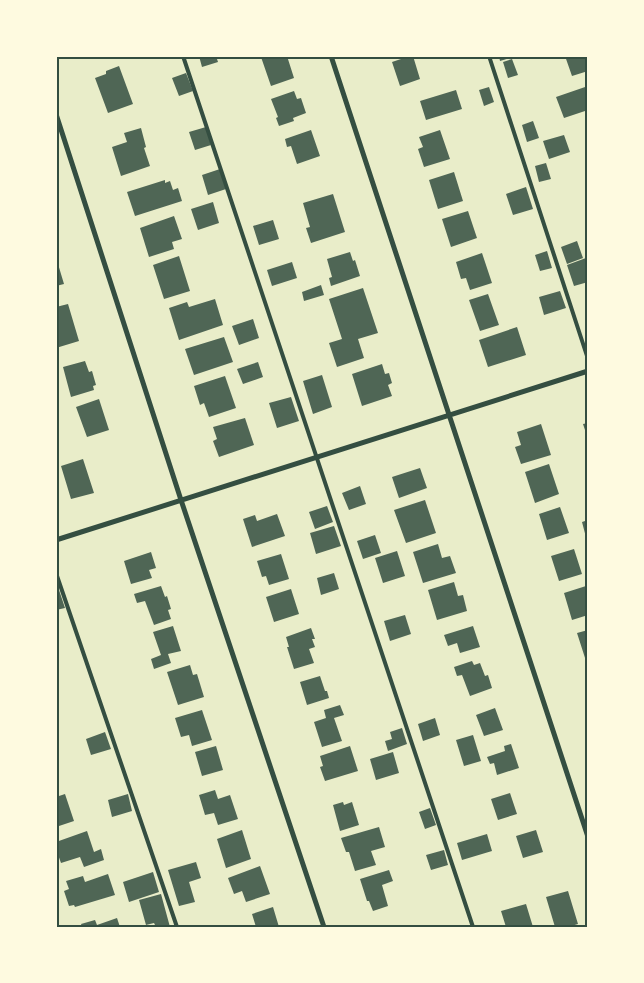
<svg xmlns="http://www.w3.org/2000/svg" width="644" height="983" viewBox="0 0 644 983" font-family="Poppins,sans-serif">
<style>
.building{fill:#4f6655}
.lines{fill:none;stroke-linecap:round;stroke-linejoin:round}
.service{stroke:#344e41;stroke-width:4}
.minor{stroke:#344e41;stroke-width:5}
.neatline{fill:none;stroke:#344e41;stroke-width:2}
</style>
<rect width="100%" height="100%" fill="#e9edc9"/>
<path class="building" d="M 199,56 L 216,56 L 218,62 L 202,67 Z
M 265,56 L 287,56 L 294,78 L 271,86 L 261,57 Z
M 410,56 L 413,56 L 420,79 L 400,86 L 392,62 Z
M 499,56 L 513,56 L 513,57 L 500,61 Z
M 565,56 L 588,56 L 588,71 L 572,76 Z
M 512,59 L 518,75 L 508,78 L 503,62 Z
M 119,66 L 133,104 L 108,113 L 95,78 L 106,74 L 106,71 Z
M 186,73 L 193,91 L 179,96 L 172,78 Z
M 588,86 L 588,110 L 564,118 L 556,97 Z
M 489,87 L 494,102 L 484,106 L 479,90 Z
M 456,90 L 462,109 L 426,120 L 420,101 Z
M 294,91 L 297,99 L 301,98 L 306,113 L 293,118 L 294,121 L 279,126 L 276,118 L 278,117 L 271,99 Z
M 533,121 L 539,138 L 527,142 L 522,125 Z
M 206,127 L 211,145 L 195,150 L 189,132 Z
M 141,128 L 146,147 L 144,148 L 150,166 L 121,176 L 112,147 L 127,142 L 124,133 Z
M 311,130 L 320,156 L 297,164 L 291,146 L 287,147 L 285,139 Z
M 440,130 L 450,159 L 424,167 L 418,149 L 423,147 L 419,137 Z
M 564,135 L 570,152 L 549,159 L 543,141 Z
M 546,163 L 551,179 L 539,182 L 535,166 Z
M 220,169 L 226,189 L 208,195 L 202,175 Z
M 454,172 L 463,201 L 438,209 L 429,180 Z
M 165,180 L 165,183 L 170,181 L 173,190 L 178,188 L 182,201 L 135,216 L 127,192 Z
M 526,187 L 533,209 L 513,215 L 506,194 Z
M 333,194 L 345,232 L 311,243 L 306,228 L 310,227 L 303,203 Z
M 213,202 L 219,223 L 198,230 L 191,209 Z
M 468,211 L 477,238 L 451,247 L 442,219 Z
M 174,216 L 182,239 L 172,242 L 174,249 L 149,257 L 140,228 Z
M 273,220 L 279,239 L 259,245 L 253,226 Z
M 577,241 L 583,258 L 567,264 L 561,247 Z
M 547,251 L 552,268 L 540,271 L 535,255 Z
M 350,252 L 353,261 L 355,260 L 360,276 L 331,286 L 329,278 L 332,277 L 327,259 Z
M 482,253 L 492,283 L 470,290 L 466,278 L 461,279 L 456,262 Z
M 179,256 L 190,291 L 164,299 L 153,265 Z
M 586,258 L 588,262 L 588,282 L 574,286 L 567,265 Z
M 292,262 L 297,278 L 272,286 L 267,270 Z
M 58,264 L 64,284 L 56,286 L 56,265 Z
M 321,285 L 324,295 L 304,301 L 302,292 Z
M 363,288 L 378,333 L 358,339 L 364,358 L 337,367 L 329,343 L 342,339 L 329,299 Z
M 560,291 L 566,308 L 544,315 L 539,297 Z
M 488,294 L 499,325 L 480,331 L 469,300 Z
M 215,299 L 223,325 L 179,340 L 169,308 L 187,302 L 189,307 Z
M 68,304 L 79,341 L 56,348 L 56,307 Z
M 253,319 L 259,338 L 239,345 L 232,326 Z
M 517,327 L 526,355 L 488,367 L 479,340 Z
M 224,337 L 233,362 L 194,375 L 185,349 Z
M 85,361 L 89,372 L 92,371 L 96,385 L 93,386 L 94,390 L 71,397 L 63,367 Z
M 258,362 L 263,377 L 243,384 L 237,369 Z
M 382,364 L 385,374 L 389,373 L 392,383 L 388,385 L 392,396 L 362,406 L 352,374 Z
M 322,375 L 332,407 L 313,414 L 303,381 Z
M 225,376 L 236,408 L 209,417 L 204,403 L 200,405 L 194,386 Z
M 291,397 L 299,421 L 277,428 L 269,403 Z
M 99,399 L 109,430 L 87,437 L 76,407 Z
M 245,418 L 254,445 L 219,457 L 213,441 L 217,439 L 213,427 Z
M 588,423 L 588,436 L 587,436 L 583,424 Z
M 541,424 L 551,455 L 521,464 L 515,447 L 521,445 L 517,432 Z
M 83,459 L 94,493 L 71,499 L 61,466 Z
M 549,464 L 559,494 L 535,503 L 525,472 Z
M 420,468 L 427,488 L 399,498 L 392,477 Z
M 360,486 L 366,504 L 349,510 L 342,493 Z
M 425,500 L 436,533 L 406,543 L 394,510 Z
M 327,506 L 333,522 L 315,529 L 309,512 Z
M 560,507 L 569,533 L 547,540 L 539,514 Z
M 277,514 L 285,536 L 252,547 L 243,519 L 255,515 L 257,521 Z
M 588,520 L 588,540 L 587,541 L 582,522 Z
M 334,526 L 341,546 L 316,554 L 310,533 Z
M 375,535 L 381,553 L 363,559 L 357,541 Z
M 438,544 L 442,558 L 450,556 L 456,573 L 423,583 L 413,552 Z
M 574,549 L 582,574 L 559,581 L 551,556 Z
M 397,551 L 405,576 L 383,583 L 375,558 Z
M 151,552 L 156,568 L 149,570 L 152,578 L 131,584 L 124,561 Z
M 281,554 L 289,579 L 269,585 L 266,576 L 262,577 L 257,561 Z
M 334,573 L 339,589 L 321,595 L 317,578 Z
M 454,582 L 458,596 L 463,595 L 467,611 L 437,620 L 428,590 Z
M 161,586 L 165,597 L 167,596 L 171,609 L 168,610 L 171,619 L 154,625 L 145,601 L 137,603 L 134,594 Z
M 586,586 L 588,592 L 588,615 L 572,620 L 564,593 Z
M 291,589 L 299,614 L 274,622 L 266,597 Z
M 59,590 L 65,608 L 56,610 L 56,591 Z
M 405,615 L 411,634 L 390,641 L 384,621 Z
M 173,626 L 181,651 L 168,654 L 171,663 L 154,669 L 151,659 L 161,655 L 153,632 Z
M 473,626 L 480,647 L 460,653 L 457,643 L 448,646 L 444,635 Z
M 311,628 L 315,639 L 312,639 L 315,647 L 309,649 L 314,663 L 294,669 L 287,647 L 289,647 L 286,637 Z
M 588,630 L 588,661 L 586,661 L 577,633 Z
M 472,661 L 474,665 L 480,663 L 485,676 L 488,675 L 492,688 L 470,696 L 462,675 L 457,676 L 454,667 Z
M 190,665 L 193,675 L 197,674 L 204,697 L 178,705 L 167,672 Z
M 320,676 L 325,691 L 327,691 L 329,698 L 307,705 L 300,682 Z
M 340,705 L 344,715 L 334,718 L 342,741 L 322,747 L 314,722 L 326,718 L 324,710 Z
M 495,708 L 503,730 L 484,736 L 476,715 Z
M 202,710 L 212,740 L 192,746 L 189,735 L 181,737 L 175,718 Z
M 435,718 L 440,735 L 423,741 L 418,724 Z
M 402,728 L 407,744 L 388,751 L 385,741 L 392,739 L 390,732 Z
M 105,732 L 111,749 L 91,755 L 86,739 Z
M 473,735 L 481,761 L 464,766 L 456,740 Z
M 511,744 L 519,768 L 497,775 L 494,763 L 490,764 L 487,757 L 505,751 L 504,746 Z
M 216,746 L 223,770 L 202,776 L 195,752 Z
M 350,746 L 358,771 L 325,781 L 320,767 L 323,766 L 320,756 Z
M 393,752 L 399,773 L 376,780 L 370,759 Z
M 215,790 L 218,799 L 230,795 L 238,819 L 218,825 L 214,813 L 205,815 L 199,795 Z
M 510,793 L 517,814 L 498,820 L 491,799 Z
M 65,794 L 74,821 L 56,827 L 56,797 Z
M 128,794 L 132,811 L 112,817 L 108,800 Z
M 343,802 L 344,805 L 352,802 L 359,825 L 340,831 L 333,805 Z
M 430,808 L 436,825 L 425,829 L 419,812 Z
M 379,827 L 385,847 L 371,851 L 376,865 L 355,871 L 349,852 L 346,852 L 341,838 Z
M 242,830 L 251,859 L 226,868 L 217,839 Z
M 536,830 L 543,852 L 523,858 L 516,836 Z
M 87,831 L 94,852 L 101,849 L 104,860 L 84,867 L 80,857 L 61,863 L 56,849 L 56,842 Z
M 487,834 L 492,851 L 462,860 L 457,843 Z
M 444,850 L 448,865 L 431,870 L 426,855 Z
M 196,862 L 201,878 L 189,882 L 195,902 L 179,906 L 168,870 Z
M 260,866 L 270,894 L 246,902 L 242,891 L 234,894 L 228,878 Z
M 389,870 L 393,881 L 382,885 L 388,906 L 373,911 L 369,901 L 367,901 L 360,879 Z
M 153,872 L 159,892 L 129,902 L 123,882 Z
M 108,874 L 115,895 L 75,907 L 74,905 L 69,906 L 64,891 L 69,889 L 66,881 L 83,876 L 85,882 Z
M 568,891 L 578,924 L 568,927 L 555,927 L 546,897 Z
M 161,894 L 170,927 L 156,927 L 154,923 L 146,925 L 139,900 Z
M 526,904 L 533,927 L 506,927 L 501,911 Z
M 273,907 L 279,927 L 256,927 L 252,914 Z
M 117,918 L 120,927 L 82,927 L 81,924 L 95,920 L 97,925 Z"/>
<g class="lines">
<path class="service" d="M 183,56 L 473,927
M 489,56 L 588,359
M 56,573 L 177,927"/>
<path class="minor" d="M 331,56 L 588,837
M 56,114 L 181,500 L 324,927
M 56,540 L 588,371"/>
</g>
<rect width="644" height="983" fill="none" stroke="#fefae0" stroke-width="115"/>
<rect x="58" y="58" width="528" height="868" class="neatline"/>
</svg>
